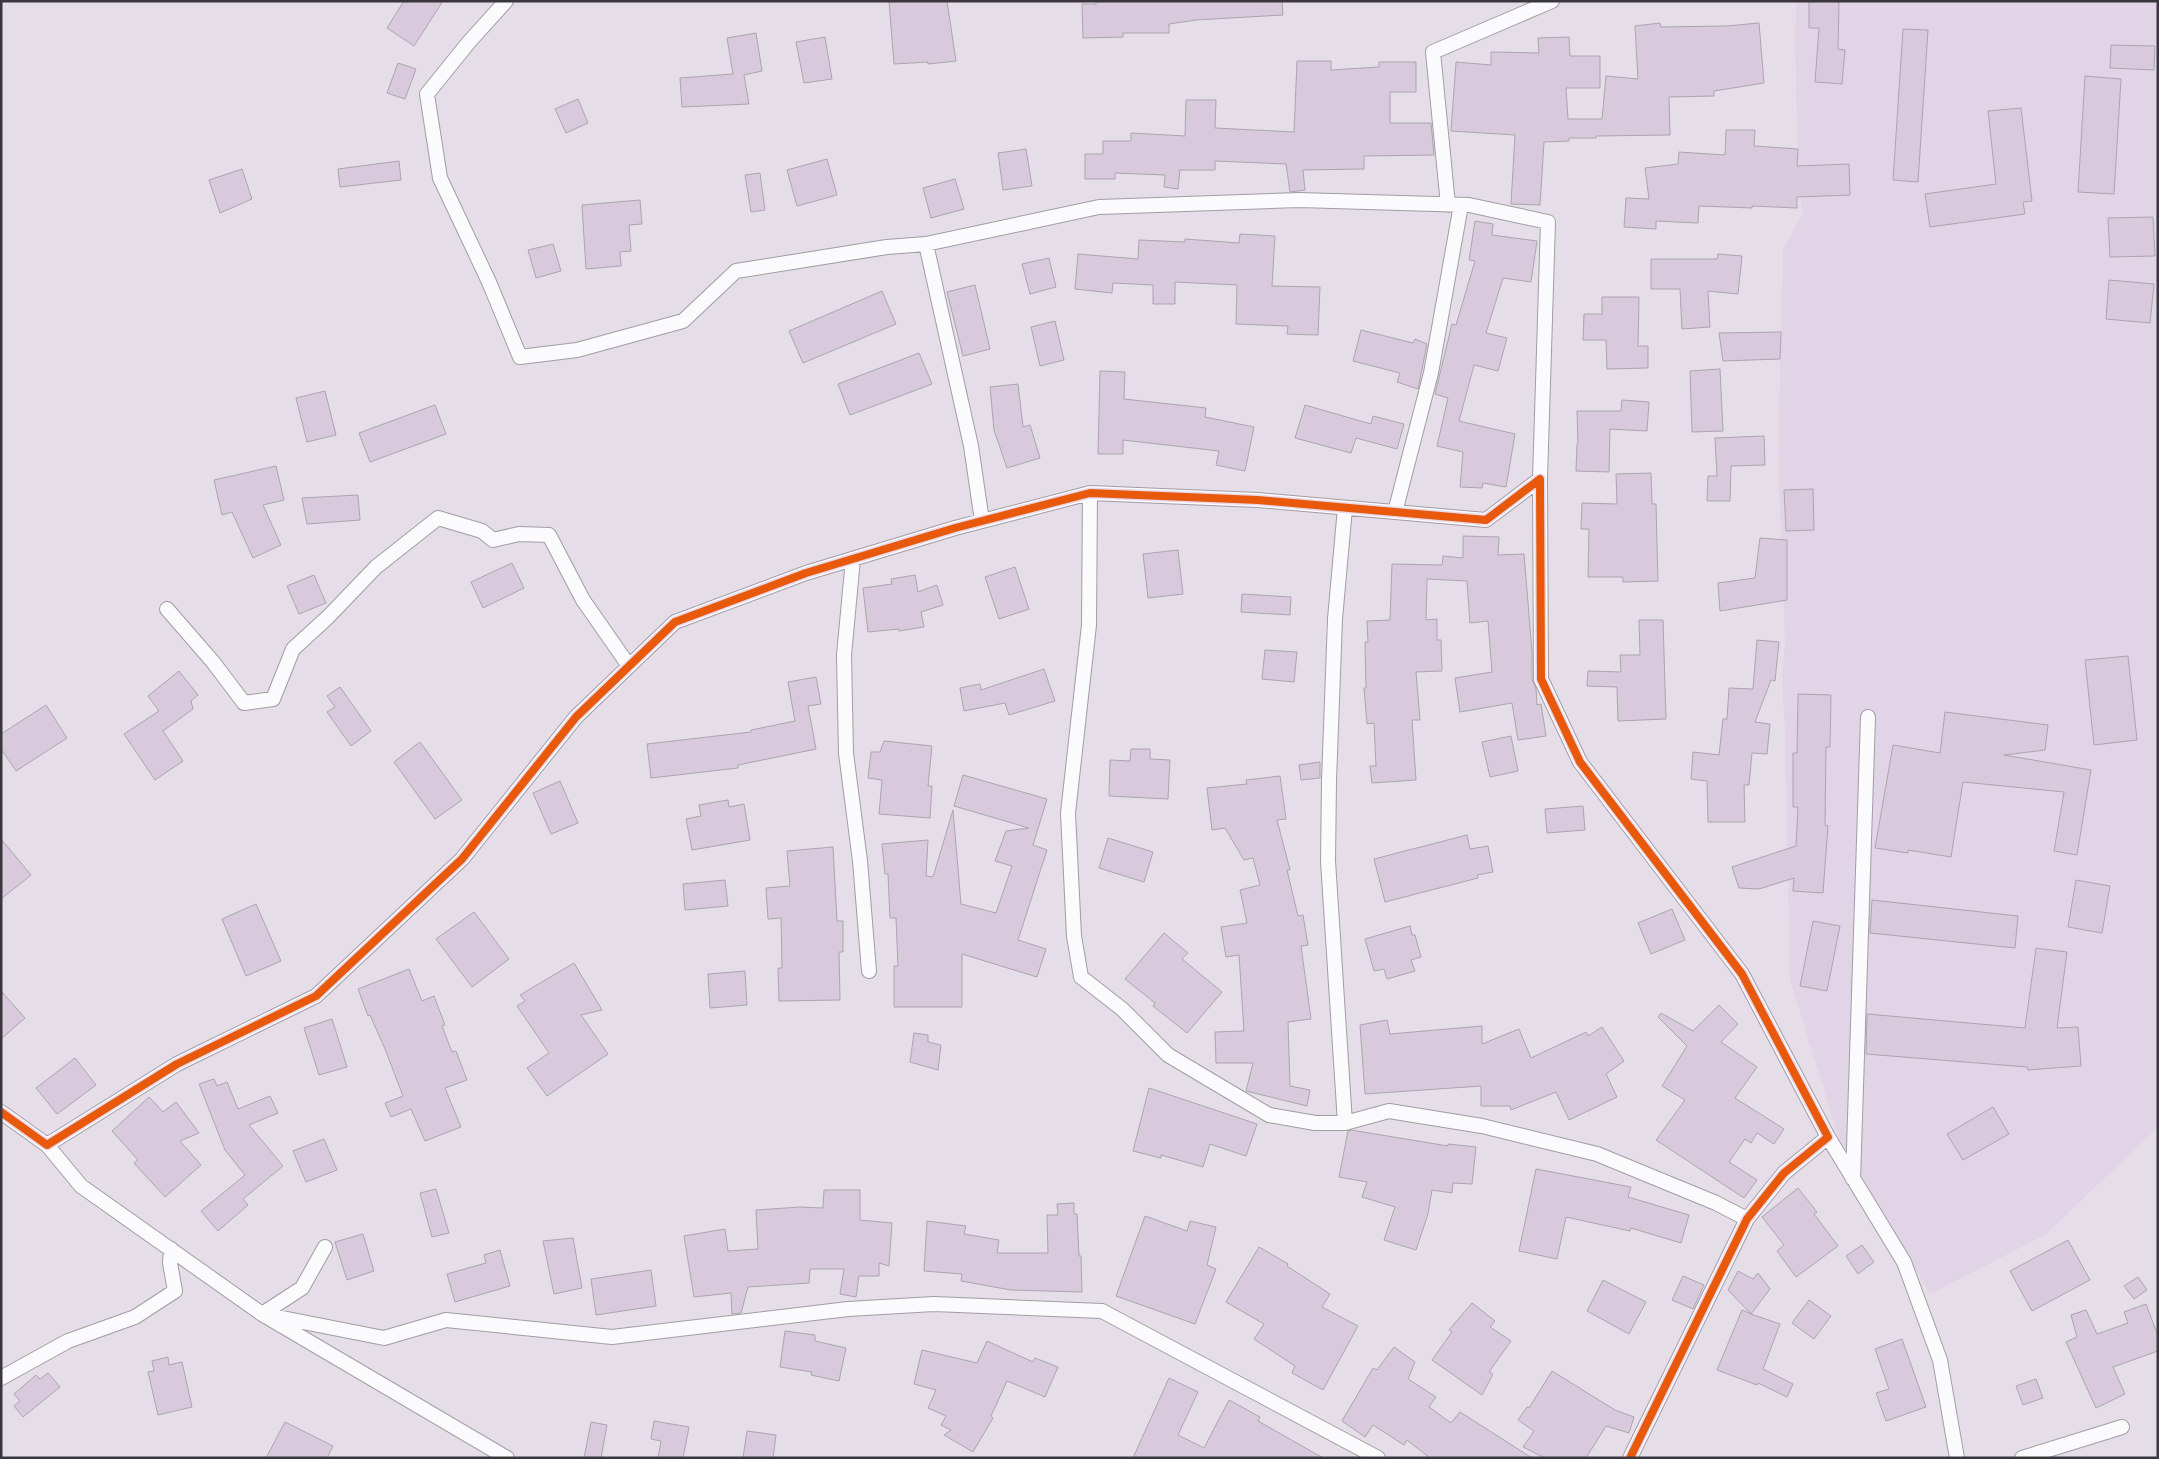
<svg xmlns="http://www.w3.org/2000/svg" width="2159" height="1459" viewBox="0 0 2159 1459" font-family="Lato,sans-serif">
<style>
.built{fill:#e2d4e7}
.building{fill:#d8c9dd;stroke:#aba5ae}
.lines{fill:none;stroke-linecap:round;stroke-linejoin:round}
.street-casing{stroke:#a29da5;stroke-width:16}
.street{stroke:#fbfafc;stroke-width:14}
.cycleway-casing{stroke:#e7d9ec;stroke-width:11}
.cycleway{stroke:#e8590c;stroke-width:8}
</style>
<rect width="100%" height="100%" fill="#e5dde8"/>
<path class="built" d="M 1797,1 L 2158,1 L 2158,1127 L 2045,1235 L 1930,1294 L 1838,1136 L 1790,979 L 1785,729 L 1782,681 L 1785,642 L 1778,456 L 1783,249 L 1803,214 L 1798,185 L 1795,28 Z"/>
<path class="building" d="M 404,1 L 443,1 L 414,46 L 387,28 Z
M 889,1 L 947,1 L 956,61 L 928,64 L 928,62 L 894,64 Z
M 1096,1 L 1282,1 L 1283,15 L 1196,20 L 1169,24 L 1169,33 L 1123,33 L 1123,37 L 1083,38 L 1082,4 L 1096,4 Z
M 1809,1 L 1839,1 L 1838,49 L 1845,50 L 1842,84 L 1815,82 L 1819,28 L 1809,28 Z
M 1660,23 L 1661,27 L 1727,26 L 1759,23 L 1764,83 L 1714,91 L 1714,96 L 1669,97 L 1670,135 L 1596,136 L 1596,138 L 1569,138 L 1569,141 L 1544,142 L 1540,205 L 1511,204 L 1515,135 L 1451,131 L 1456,62 L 1491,65 L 1491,52 L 1539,53 L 1538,38 L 1569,37 L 1570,56 L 1600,56 L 1600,88 L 1566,88 L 1568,119 L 1602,119 L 1606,76 L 1638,79 L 1635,26 Z
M 1903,29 L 1928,30 L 1918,182 L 1893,180 Z
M 756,33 L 762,71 L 744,75 L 749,104 L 682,107 L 680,78 L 733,74 L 727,38 Z
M 825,37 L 832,79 L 804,83 L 796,42 Z
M 2111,45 L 2155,46 L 2154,70 L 2110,68 Z
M 1297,61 L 1331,61 L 1331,70 L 1379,67 L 1379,62 L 1416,62 L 1416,92 L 1390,92 L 1390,123 L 1431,123 L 1434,155 L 1364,156 L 1364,169 L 1303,170 L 1305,190 L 1290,192 L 1286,164 L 1215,161 L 1215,170 L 1180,170 L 1178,189 L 1164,187 L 1165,175 L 1115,173 L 1115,179 L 1085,179 L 1085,154 L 1103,154 L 1103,141 L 1131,141 L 1131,133 L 1185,136 L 1186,100 L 1216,100 L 1215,128 L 1294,132 Z
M 398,63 L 416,69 L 405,99 L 387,93 Z
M 2085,76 L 2121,79 L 2114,194 L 2078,192 Z
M 578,99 L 588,123 L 566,133 L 555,109 Z
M 2021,108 L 2032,201 L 2023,202 L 2025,214 L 1930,227 L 1925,194 L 1996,184 L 1988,111 Z
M 1726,130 L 1755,130 L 1754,146 L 1798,149 L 1797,166 L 1849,164 L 1850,195 L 1797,197 L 1797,208 L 1752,206 L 1752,208 L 1699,206 L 1698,223 L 1656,221 L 1656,229 L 1624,227 L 1626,198 L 1649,199 L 1645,168 L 1678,164 L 1679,152 L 1725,155 Z
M 1026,149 L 1032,186 L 1003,190 L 998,153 Z
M 827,159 L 837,195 L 797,206 L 787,170 Z
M 399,161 L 401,180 L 340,187 L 338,169 Z
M 242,169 L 252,199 L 220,213 L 209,180 Z
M 760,173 L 765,210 L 751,212 L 745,175 Z
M 955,179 L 964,209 L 931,218 L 923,188 Z
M 640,200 L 642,224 L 629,225 L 631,251 L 620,252 L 621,266 L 586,269 L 582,205 Z
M 2153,217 L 2155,256 L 2110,257 L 2108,218 Z
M 1475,221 L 1493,224 L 1492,235 L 1537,241 L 1531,282 L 1503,278 L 1486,333 L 1507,338 L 1498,371 L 1474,365 L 1459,421 L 1515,434 L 1506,487 L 1483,483 L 1482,488 L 1460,487 L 1463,452 L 1437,446 L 1448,398 L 1435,394 L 1452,324 L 1456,325 L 1475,261 L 1469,260 Z
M 1240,234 L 1275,236 L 1272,286 L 1320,287 L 1318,335 L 1287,334 L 1288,326 L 1236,324 L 1237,285 L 1175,282 L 1175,304 L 1153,304 L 1153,285 L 1113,283 L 1112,293 L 1075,289 L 1078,254 L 1138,259 L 1139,240 L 1185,242 L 1185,239 L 1239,243 Z
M 553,244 L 561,271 L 536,278 L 528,250 Z
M 1718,254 L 1742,256 L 1738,294 L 1708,291 L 1710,327 L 1682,329 L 1680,289 L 1651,289 L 1651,259 L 1717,259 Z
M 1049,258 L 1056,287 L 1030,294 L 1022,264 Z
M 2109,280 L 2154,284 L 2150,323 L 2106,319 Z
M 975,285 L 990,349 L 963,356 L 947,292 Z
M 882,291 L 896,324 L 803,363 L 789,331 Z
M 1602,297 L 1639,297 L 1638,346 L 1648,346 L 1648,368 L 1607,369 L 1606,340 L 1583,340 L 1584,314 L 1602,314 Z
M 1055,321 L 1064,360 L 1040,366 L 1031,327 Z
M 1361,330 L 1413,343 L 1415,339 L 1427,344 L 1418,389 L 1397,382 L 1400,373 L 1353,361 Z
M 1781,332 L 1780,359 L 1723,361 L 1719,333 Z
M 919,353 L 932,384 L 850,415 L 838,384 Z
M 1720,369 L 1723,431 L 1692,432 L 1690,371 Z
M 1100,371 L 1125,372 L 1124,399 L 1206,408 L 1205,417 L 1254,427 L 1245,471 L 1216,465 L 1219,451 L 1123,440 L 1123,454 L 1098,454 Z
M 1018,384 L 1023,427 L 1030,425 L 1040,458 L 1007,468 L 994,430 L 990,387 Z
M 325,391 L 336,435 L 307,442 L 296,398 Z
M 1622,400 L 1649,402 L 1647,431 L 1610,429 L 1609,472 L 1576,471 L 1577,444 L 1578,444 L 1577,411 L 1621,411 Z
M 435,405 L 446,434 L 370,462 L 359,433 Z
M 1305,405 L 1371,424 L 1373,416 L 1404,424 L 1397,449 L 1356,438 L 1351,453 L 1295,438 Z
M 1764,436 L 1765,465 L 1731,466 L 1730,501 L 1707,501 L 1708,476 L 1717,476 L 1715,438 Z
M 276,466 L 284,500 L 263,505 L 281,545 L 253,558 L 232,512 L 222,515 L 214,480 Z
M 1651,473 L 1652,504 L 1656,504 L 1658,581 L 1623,582 L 1623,577 L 1588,577 L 1589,529 L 1581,529 L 1582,503 L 1617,504 L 1616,474 Z
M 1813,489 L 1814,530 L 1786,531 L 1784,490 Z
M 358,495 L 360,520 L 307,524 L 302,498 Z
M 1463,536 L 1499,537 L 1498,555 L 1524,554 L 1532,652 L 1532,679 L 1536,689 L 1537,705 L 1541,704 L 1546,736 L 1518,740 L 1512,703 L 1460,712 L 1455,678 L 1492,672 L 1488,621 L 1470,623 L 1467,581 L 1427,579 L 1426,620 L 1437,619 L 1437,640 L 1441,640 L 1442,671 L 1416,672 L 1420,720 L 1412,720 L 1416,780 L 1372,783 L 1370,766 L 1376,766 L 1374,723 L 1367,724 L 1364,688 L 1366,688 L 1365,642 L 1368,642 L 1367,621 L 1390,620 L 1392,564 L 1442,565 L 1443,556 L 1463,558 Z
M 1760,538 L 1787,540 L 1787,600 L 1720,611 L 1718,583 L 1755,578 Z
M 1178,550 L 1183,594 L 1148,598 L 1143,554 Z
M 512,563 L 524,588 L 483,608 L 471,582 Z
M 1015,567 L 1029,609 L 999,619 L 985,577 Z
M 314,575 L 326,603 L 299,614 L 287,586 Z
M 915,575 L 918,592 L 937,585 L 943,605 L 921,612 L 924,627 L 899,631 L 899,629 L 868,632 L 863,588 L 892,584 L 891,579 Z
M 1242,594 L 1291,597 L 1290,615 L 1241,612 Z
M 1639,620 L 1663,620 L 1666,719 L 1618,721 L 1617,687 L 1587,686 L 1588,671 L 1621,672 L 1620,655 L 1640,655 Z
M 1757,640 L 1779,642 L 1775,681 L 1771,680 L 1755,722 L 1770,724 L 1767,754 L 1752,753 L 1749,785 L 1744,785 L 1745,822 L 1708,822 L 1707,781 L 1691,779 L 1693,752 L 1719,755 L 1723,719 L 1727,719 L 1729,688 L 1753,689 Z
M 1265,650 L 1297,652 L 1294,682 L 1262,679 Z
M 2128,656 L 2137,740 L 2094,745 L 2085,660 Z
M 1044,669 L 1055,701 L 1009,715 L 1005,703 L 964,711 L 960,688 L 980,684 L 981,690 Z
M 179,671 L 198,695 L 191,701 L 193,709 L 163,731 L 183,761 L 155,780 L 124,734 L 159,711 L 148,696 Z
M 816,677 L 821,704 L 808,706 L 816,749 L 738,765 L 738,768 L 651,778 L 647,744 L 751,732 L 751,730 L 795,721 L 788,682 Z
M 340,687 L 371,731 L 351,746 L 327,712 L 335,707 L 327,696 Z
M 1798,694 L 1831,695 L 1830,747 L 1826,747 L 1825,825 L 1828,826 L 1823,893 L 1793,891 L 1794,878 L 1759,889 L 1739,888 L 1732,867 L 1796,846 L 1798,807 L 1793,807 L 1793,753 L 1797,753 Z
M 46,705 L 67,738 L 16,771 L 1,749 L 1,734 Z
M 1945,712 L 2048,725 L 2045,750 L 2004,755 L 2091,770 L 2077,855 L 2054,851 L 2064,792 L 1963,782 L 1951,857 L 1908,850 L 1908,853 L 1875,848 L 1893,745 L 1940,753 Z
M 1511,736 L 1518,771 L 1490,777 L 1482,742 Z
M 884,741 L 932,746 L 928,786 L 932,786 L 930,818 L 879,814 L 882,780 L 868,778 L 871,752 L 880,752 Z
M 420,742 L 462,800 L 435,819 L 394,762 Z
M 1131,749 L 1150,749 L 1150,759 L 1170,760 L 1168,799 L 1109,796 L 1110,760 L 1130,761 Z
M 1320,762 L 1320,778 L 1301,780 L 1299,765 Z
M 963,775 L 1047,799 L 1033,845 L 1047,850 L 1018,940 L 1046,949 L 1037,977 L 962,954 L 962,1007 L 894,1007 L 894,966 L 898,966 L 896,918 L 890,918 L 888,874 L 885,874 L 882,844 L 928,840 L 926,876 L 933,877 L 953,810 L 961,904 L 996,913 L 1012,866 L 995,861 L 1006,831 L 1029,828 L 954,806 Z
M 1280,776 L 1286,819 L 1277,820 L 1290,870 L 1287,870 L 1298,916 L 1303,915 L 1308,945 L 1301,946 L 1311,1019 L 1288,1022 L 1290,1086 L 1310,1090 L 1307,1106 L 1246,1091 L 1253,1063 L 1216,1063 L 1215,1032 L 1244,1031 L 1239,955 L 1226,957 L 1221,927 L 1247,923 L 1240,890 L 1260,885 L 1253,858 L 1244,860 L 1225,828 L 1212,830 L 1207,788 L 1247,784 L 1246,780 Z
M 560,781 L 578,823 L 551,834 L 533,793 Z
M 728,800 L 729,807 L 744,804 L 750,840 L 692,850 L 686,819 L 701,816 L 699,805 Z
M 1583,806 L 1585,830 L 1547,833 L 1545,809 Z
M 1467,835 L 1470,849 L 1488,846 L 1493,872 L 1477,875 L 1478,878 L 1385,902 L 1374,859 Z
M 1108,838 L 1153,852 L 1144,882 L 1099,868 Z
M 1,839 L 31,875 L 1,899 Z
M 833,847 L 837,921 L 843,921 L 843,952 L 839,952 L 840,1000 L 779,1001 L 778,968 L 782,968 L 781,918 L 768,919 L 766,888 L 790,886 L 787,851 Z
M 725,880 L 728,906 L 685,910 L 683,884 Z
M 2076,880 L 2110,886 L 2102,933 L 2068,927 Z
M 1872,900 L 2018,916 L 2015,948 L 1870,933 Z
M 256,904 L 281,961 L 246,976 L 222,919 Z
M 1672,909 L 1685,940 L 1651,954 L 1638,923 Z
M 474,912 L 509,959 L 472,987 L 436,939 Z
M 1813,921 L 1840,926 L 1827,991 L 1800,986 Z
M 1410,926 L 1412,935 L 1415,935 L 1421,957 L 1411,960 L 1415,971 L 1387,979 L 1384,969 L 1374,971 L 1365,939 Z
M 1164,933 L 1188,953 L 1182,959 L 1222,992 L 1187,1033 L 1153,1006 L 1155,1003 L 1125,979 Z
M 2036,948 L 2067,952 L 2057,1028 L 2078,1027 L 2081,1066 L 2028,1070 L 2027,1067 L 1866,1054 L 1867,1014 L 2025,1028 Z
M 574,963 L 602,1010 L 581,1015 L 608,1054 L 547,1096 L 527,1068 L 549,1053 L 517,1006 L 525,1001 L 520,995 Z
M 409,969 L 422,1001 L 434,996 L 445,1025 L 442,1026 L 452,1052 L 456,1051 L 467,1080 L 445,1088 L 461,1127 L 425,1141 L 411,1109 L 391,1117 L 385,1103 L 403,1096 L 385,1049 L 370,1015 L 368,1016 L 358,989 Z
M 745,971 L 747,1005 L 710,1008 L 708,974 Z
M 1,991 L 25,1018 L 1,1039 Z
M 1719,1005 L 1738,1024 L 1721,1042 L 1757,1067 L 1735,1098 L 1784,1129 L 1774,1144 L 1757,1133 L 1751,1143 L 1745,1139 L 1729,1162 L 1757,1180 L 1744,1198 L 1656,1140 L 1685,1100 L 1662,1086 L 1687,1046 L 1658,1017 L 1661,1013 L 1693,1031 Z
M 332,1019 L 347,1067 L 319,1075 L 304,1028 Z
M 1387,1020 L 1390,1034 L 1482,1026 L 1482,1044 L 1519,1029 L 1531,1058 L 1586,1032 L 1588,1036 L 1602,1027 L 1624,1061 L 1606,1074 L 1617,1097 L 1569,1120 L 1556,1092 L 1511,1110 L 1510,1106 L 1481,1106 L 1481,1086 L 1365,1094 L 1360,1025 Z
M 914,1033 L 928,1035 L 928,1042 L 941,1045 L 938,1070 L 910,1062 Z
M 75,1058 L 96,1085 L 57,1114 L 36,1088 Z
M 214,1079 L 217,1086 L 227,1082 L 238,1109 L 270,1096 L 278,1113 L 249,1125 L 283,1166 L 243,1199 L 248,1205 L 218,1231 L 201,1211 L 245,1175 L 225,1150 L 199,1084 Z
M 1149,1088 L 1257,1124 L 1246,1156 L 1210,1144 L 1203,1167 L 1161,1155 L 1161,1158 L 1133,1151 Z
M 149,1097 L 163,1112 L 176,1102 L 199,1133 L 180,1141 L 201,1165 L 165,1197 L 134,1163 L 138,1160 L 112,1131 Z
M 1993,1107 L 2009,1134 L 1963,1160 L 1947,1134 Z
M 1351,1130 L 1448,1146 L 1448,1144 L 1476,1147 L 1472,1184 L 1453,1183 L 1452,1193 L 1432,1190 L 1428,1214 L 1416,1250 L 1384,1240 L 1395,1207 L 1362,1197 L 1367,1182 L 1339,1177 L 1348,1131 Z
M 324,1139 L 337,1170 L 306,1182 L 293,1151 Z
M 1536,1169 L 1631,1187 L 1628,1197 L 1689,1215 L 1681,1243 L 1631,1228 L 1630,1231 L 1566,1217 L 1557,1259 L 1519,1251 Z
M 1798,1188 L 1817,1212 L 1814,1214 L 1838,1246 L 1796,1277 L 1777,1251 L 1784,1245 L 1762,1217 Z
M 436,1189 L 449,1233 L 432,1237 L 420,1193 Z
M 824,1190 L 860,1190 L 860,1220 L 892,1223 L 889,1266 L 879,1263 L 879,1276 L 859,1276 L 856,1297 L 840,1294 L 844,1269 L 810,1269 L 809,1283 L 748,1287 L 741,1313 L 732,1314 L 731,1293 L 694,1297 L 684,1236 L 725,1229 L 728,1251 L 758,1249 L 756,1210 L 800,1207 L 823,1208 Z
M 1074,1203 L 1074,1214 L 1077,1214 L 1079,1256 L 1081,1256 L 1082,1292 L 1011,1290 L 961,1281 L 962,1274 L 924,1271 L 927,1221 L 966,1226 L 964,1234 L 999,1240 L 997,1253 L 1048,1253 L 1047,1215 L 1058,1215 L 1057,1204 Z
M 1145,1216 L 1187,1231 L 1190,1221 L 1216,1227 L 1207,1265 L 1216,1269 L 1195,1324 L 1116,1296 Z
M 363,1234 L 374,1271 L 347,1280 L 335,1242 Z
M 573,1238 L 582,1288 L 554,1294 L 543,1241 Z
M 2068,1240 L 2090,1280 L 2032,1311 L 2010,1271 Z
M 1862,1245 L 1874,1262 L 1858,1274 L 1846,1256 Z
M 1259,1247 L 1288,1264 L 1287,1266 L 1330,1294 L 1322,1307 L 1358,1326 L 1323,1390 L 1292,1373 L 1295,1366 L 1254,1339 L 1264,1324 L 1226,1302 Z
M 500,1250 L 510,1286 L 455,1302 L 447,1274 L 486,1263 L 484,1255 Z
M 651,1270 L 656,1306 L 596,1315 L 591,1279 Z
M 1738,1271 L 1753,1279 L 1758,1273 L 1770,1289 L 1751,1314 L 1780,1324 L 1763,1369 L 1793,1384 L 1787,1397 L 1758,1383 L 1757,1385 L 1717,1370 L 1742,1310 L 1751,1314 L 1728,1290 Z
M 1683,1276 L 1704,1285 L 1693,1309 L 1672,1300 Z
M 2138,1277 L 2147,1290 L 2134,1299 L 2124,1286 Z
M 1603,1280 L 1646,1302 L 1629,1334 L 1587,1311 Z
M 1809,1300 L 1831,1316 L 1814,1339 L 1792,1323 Z
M 1472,1303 L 1495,1321 L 1490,1327 L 1511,1341 L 1489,1372 L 1493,1374 L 1482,1395 L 1432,1360 L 1452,1332 L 1449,1330 Z
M 2146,1304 L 2158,1336 L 2158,1351 L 2113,1367 L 2125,1394 L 2096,1408 L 2066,1342 L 2077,1337 L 2071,1315 L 2086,1310 L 2097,1334 L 2128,1323 L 2124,1312 Z
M 785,1331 L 815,1335 L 815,1341 L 846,1348 L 839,1381 L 811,1375 L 812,1372 L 780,1367 Z
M 1902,1339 L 1926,1407 L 1886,1421 L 1876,1393 L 1889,1389 L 1875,1349 Z
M 987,1341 L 1033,1362 L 1035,1358 L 1058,1367 L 1045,1397 L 1007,1381 L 991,1416 L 993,1418 L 973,1452 L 944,1435 L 951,1430 L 941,1425 L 946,1416 L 928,1408 L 936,1390 L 914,1384 L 922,1350 L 977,1363 Z
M 1394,1347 L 1415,1362 L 1408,1379 L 1436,1397 L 1429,1407 L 1451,1423 L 1460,1412 L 1532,1458 L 1430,1458 L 1407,1440 L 1404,1445 L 1373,1425 L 1365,1437 L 1342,1421 L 1373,1368 L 1377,1370 Z
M 168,1357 L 169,1365 L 182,1362 L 192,1407 L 158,1415 L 148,1372 L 154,1371 L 152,1361 Z
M 1552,1371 L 1615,1410 L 1634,1417 L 1629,1433 L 1606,1426 L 1586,1458 L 1545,1458 L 1523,1447 L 1534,1431 L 1518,1420 L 1527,1407 L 1529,1408 Z
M 48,1373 L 60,1387 L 23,1417 L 14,1406 L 20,1401 L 14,1394 L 36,1375 L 40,1379 Z
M 1169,1378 L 1198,1392 L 1178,1435 L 1204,1448 L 1229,1400 L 1260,1417 L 1258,1421 L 1323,1458 L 1133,1458 Z
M 2036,1379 L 2043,1398 L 2023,1405 L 2016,1386 Z
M 654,1421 L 689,1427 L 683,1458 L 658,1458 L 661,1441 L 651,1439 Z
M 285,1422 L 333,1446 L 327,1458 L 266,1458 Z
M 591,1422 L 607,1425 L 601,1458 L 584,1458 Z
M 747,1431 L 776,1435 L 773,1458 L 743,1458 Z"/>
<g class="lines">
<defs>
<path id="street" d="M 506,1 L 469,42 L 427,94 L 440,178 L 489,282 L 520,357 L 577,350 L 683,321 L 736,271 L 887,247 L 926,244 L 971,446 L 982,521
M 1448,205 L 1433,52 L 1552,1
M 926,244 L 1099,207 L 1299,200 L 1469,205 L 1548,222 L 1540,479
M 1090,493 L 1089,625 L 1068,813 L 1074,936 L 1081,977 L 1122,1009 L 1168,1055 L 1269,1115 L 1315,1123 L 1345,1123 L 1389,1111 L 1482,1126 L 1597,1154 L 1716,1203 L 1747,1219
M 1395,512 L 1431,373 L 1461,205
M 853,559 L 844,655 L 846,753 L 860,861 L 869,971
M 167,609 L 213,662 L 244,703 L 273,699 L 293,649 L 328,617 L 376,567 L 438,518 L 482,531 L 493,540 L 519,534 L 549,535 L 583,600 L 629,666
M 1,1112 L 47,1145 L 177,1064 L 316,996 L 462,859 L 576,717 L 675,622 L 806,573 L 955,528 L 1090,493 L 1258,500 L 1486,520 L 1540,479 L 1541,679 L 1580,762 L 1742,974 L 1828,1137 L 1784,1173 L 1747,1219 L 1630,1458
M 1345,1123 L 1328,861 L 1329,781 L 1335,619 L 1345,508
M 1828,1137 L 1904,1262 L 1940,1360 L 1957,1458
M 47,1145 L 81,1186 L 262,1314 L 384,1338 L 446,1320 L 612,1337 L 848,1309 L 934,1304 L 1102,1311 L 1378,1458
M 1853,1179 L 1868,717
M 325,1247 L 302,1288 L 262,1314 L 507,1458
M 1,1378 L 68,1341 L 135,1317 L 175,1291 L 170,1263 L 171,1249
M 2022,1458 L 2122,1427"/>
</defs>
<use href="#street" class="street-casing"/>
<use href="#street" class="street"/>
<defs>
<path id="cycleway" d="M 1,1112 L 47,1145 L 177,1064 L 316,996 L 462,859 L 576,717 L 675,622 L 806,573 L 955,528 L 1090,493 L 1258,500 L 1486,520 L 1540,479 L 1541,679 L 1580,762 L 1742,974 L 1828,1137 L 1784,1173 L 1747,1219 L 1630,1458"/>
</defs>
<use href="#cycleway" class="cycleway-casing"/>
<use href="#cycleway" class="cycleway"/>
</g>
<rect width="2159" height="1459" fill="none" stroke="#3b363d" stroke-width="5"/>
</svg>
